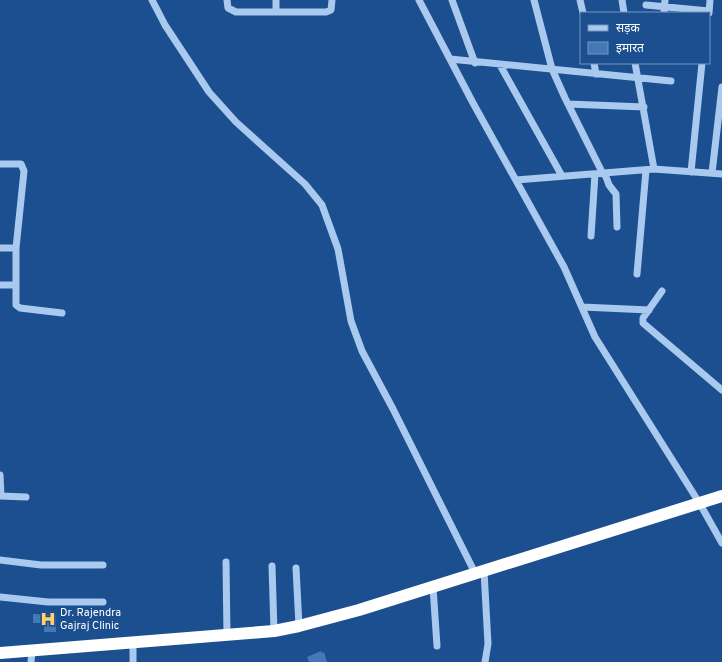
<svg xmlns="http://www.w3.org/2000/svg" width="722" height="662" viewBox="0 0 722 662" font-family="Overpass,'Noto Sans Devanagari',sans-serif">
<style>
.building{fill:#4478b7}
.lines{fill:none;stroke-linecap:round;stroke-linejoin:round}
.minor{stroke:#a9c9ee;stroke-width:7}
.highway{stroke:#fff;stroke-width:12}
.labels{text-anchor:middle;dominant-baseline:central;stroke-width:3;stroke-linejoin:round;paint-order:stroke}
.poi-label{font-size:11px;fill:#fff;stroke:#1b4f8f;text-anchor:start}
</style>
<rect width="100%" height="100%" fill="#1b4f8f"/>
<path class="building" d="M 33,614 L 56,615 L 56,632 L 44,632 L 44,623 L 33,623 Z
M 321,651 L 322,653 L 324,652 L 327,662 L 309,662 L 307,657 Z"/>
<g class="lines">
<path class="minor" d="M 152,0 L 165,25 L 209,92 L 236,122 L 305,184 L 322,205 L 338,249 L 351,321 L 362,351 L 393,409 L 475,573
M 227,0 L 228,8 L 236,12 L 326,12 L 331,10 L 332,0
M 276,0 L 276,12
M 419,0 L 473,103 L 564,267 L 595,337 L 700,504 L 722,543
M 452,0 L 475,63
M 534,0 L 552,69 L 565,98 L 603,174
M 580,0 L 583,13
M 622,0 L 624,13
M 646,5 L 709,11
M 664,13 L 665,0
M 709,13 L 710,0
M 450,59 L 671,81
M 594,63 L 596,74
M 635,63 L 654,169
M 500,65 L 562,176
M 568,104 L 644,107
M 0,164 L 21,164 L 24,171 L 16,248 L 16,305 L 20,308 L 62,313
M 691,172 L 702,63
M 712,173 L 722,87
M 605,174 L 609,185 L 616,194 L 617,227
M 516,180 L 654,169 L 722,174
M 591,236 L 595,174
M 0,248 L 16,248
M 637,274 L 646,170
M 0,285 L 16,285
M 662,291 L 643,318 L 643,323 L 722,390
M 582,307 L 649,310
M 0,475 L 1,496
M 0,496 L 26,497
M 0,560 L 41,565 L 103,565
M 226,562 L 227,635
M 272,566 L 274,631
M 296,568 L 299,626
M 484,571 L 488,644 L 485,662
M 433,587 L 437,646
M 0,597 L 48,602 L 103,602
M 133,643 L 133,662
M 31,662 L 32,651"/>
<path class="highway" d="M 0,653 L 274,631 L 299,626 L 359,610 L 722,496"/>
</g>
<defs>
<symbol id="hospital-bare" viewBox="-9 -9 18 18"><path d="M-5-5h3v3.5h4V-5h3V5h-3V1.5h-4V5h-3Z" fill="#ffd166" stroke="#1b4f8f" stroke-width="2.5" paint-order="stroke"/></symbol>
</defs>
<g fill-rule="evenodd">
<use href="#hospital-bare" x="37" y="608" width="22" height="22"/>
</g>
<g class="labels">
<g class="poi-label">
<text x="60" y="613">Dr. Rajendra<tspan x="60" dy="13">Gajraj Clinic</tspan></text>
</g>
</g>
<rect x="580" y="12" width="130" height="52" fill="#1b4f8f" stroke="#7695bc"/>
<rect x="588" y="25" width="20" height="6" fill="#a9c9ee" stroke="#7695bc"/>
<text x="616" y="32" font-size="12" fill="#ffffff">सड़क</text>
<rect x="588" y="42" width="20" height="12" fill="#4478b7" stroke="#7695bc"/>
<text x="616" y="52" font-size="12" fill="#ffffff">इमारत</text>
</svg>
